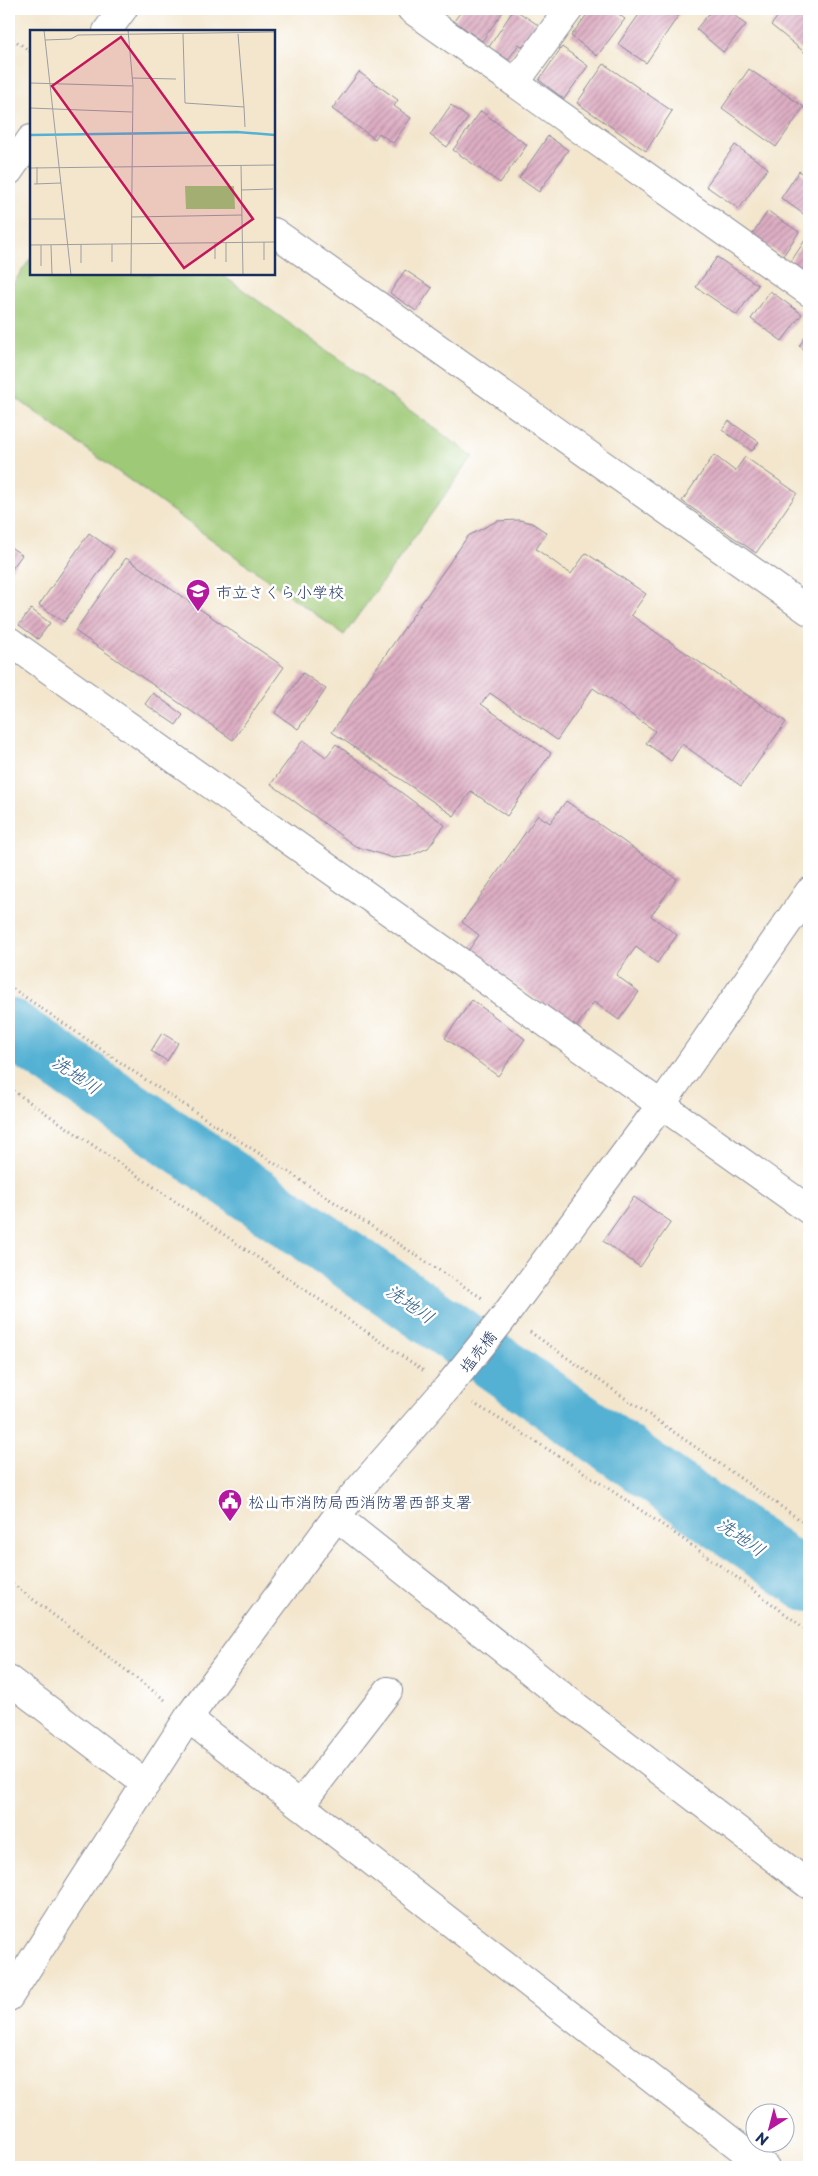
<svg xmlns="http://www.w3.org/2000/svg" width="818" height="2176" viewBox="0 0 818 2176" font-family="'Playpen Sans','Klee One',sans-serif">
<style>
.grass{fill:#9ec976;stroke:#5c7c6a}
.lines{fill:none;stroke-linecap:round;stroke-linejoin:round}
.river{stroke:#55b1d3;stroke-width:58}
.building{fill:url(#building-hatch)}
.minor-casing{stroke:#878a96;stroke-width:30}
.path{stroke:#878a96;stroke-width:3;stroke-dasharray:1 4;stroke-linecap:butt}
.minor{stroke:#fff;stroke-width:28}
.labels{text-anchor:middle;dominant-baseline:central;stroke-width:5;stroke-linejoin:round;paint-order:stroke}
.poi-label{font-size:16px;fill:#1b2f5e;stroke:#fff;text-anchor:start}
.street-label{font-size:16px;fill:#1b2f5e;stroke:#fff}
.water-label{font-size:18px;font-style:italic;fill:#2f5c87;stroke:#fff}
.inset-river{fill:none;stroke:#55b1d3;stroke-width:2.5}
.inset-road{fill:none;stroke:#9d9da1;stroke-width:1}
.view{fill:#c2185b;fill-opacity:0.15;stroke:#c2185b;stroke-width:2.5}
.inset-edge{fill:none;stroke:#1b2f5e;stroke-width:2.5}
</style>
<defs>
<pattern id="building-hatch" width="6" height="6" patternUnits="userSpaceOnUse" patternTransform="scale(1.25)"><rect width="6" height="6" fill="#deaec3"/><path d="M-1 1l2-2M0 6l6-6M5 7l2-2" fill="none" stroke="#b38ea2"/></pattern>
</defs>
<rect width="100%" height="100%" fill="#fff"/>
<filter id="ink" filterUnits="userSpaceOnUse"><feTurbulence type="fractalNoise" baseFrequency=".02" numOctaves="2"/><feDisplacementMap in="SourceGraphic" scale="10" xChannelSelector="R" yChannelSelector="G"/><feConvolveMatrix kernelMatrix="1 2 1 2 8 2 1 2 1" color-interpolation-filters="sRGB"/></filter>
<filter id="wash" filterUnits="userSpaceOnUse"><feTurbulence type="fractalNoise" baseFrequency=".0096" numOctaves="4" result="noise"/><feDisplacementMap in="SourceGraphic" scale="20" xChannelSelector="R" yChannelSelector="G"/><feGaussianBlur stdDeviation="1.12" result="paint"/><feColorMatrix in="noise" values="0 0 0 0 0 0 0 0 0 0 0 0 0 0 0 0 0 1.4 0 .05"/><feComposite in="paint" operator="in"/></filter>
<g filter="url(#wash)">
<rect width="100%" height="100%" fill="#f3e6cd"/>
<path class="grass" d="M 31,258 L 31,274 L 221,274 L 473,456 L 344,635 L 9,393 L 9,289 Z"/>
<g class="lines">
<path class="river" d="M 9,1027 L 404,1298 L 809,1583"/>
</g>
<g id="blocks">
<path class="building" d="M 463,9 L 505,9 L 482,41 L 454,21 Z
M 514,9 L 541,27 L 526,49 L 519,44 L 508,60 L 489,47 Z
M 591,9 L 612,9 L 625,19 L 597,56 L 571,36 Z
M 643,9 L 683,9 L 646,63 L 618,44 Z
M 713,9 L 727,9 L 746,25 L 723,52 L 696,29 Z
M 784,9 L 809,9 L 809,56 L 771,25 Z
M 562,47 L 588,66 L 564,99 L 539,80 Z
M 604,64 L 672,111 L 646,151 L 577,103 Z
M 749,69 L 804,107 L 776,147 L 722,108 Z
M 359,72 L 398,100 L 394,106 L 411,118 L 393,143 L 379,133 L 375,139 L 332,109 Z
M 451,105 L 468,118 L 447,147 L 430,135 Z
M 481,111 L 527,145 L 500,183 L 453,150 Z
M 548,136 L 568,150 L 539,192 L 519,178 Z
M 735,145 L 768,168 L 739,209 L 706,186 Z
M 799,171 L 809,178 L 809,218 L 781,198 Z
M 768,211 L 799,232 L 783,256 L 751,236 Z
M 809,234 L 809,276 L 790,263 Z
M 717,257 L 758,285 L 737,315 L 696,287 Z
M 405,270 L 432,288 L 416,311 L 390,293 Z
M 770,291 L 802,314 L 782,341 L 751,319 Z
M 809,331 L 809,352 L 799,346 Z
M 729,421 L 759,442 L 752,451 L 722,430 Z
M 714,455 L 735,471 L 745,457 L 797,493 L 756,553 L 682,501 Z
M 519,520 L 532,523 L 547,533 L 536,549 L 571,574 L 586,553 L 646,594 L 631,615 L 786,722 L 741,786 L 682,744 L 671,761 L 646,743 L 655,731 L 593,688 L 557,740 L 490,693 L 481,704 L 551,753 L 507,816 L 471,791 L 454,816 L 332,732 L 468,536 L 497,521 Z
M 89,533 L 114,551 L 64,622 L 39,605 Z
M 9,546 L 22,555 L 9,573 Z
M 126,558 L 284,667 L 233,740 L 75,631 Z
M 31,609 L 50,623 L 38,639 L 19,625 Z
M 303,673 L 326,689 L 298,729 L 275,713 Z
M 153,693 L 183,715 L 176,725 L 145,704 Z
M 303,740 L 326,757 L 336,744 L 445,825 L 428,848 L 410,856 L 393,858 L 355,846 L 271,784 Z
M 566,801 L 677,879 L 651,916 L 677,935 L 657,963 L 636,947 L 616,975 L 639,992 L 619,1020 L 594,1002 L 576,1027 L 468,951 L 479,935 L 462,922 L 538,815 L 550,823 Z
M 472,1000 L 525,1039 L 498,1076 L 445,1038 Z
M 162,1033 L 178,1043 L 167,1061 L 151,1051 Z
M 634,1197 L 671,1222 L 640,1267 L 603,1241 Z"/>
</g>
</g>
<g filter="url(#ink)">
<use href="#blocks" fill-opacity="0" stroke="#878a96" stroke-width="1"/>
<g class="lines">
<defs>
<path id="minor" d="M 411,9 L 809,292
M 107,31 L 123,9
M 515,83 L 569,9
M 9,171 L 31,139
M 274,232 L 809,611
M 9,641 L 809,1210
M 337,1517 L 548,1685 L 809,1885
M 9,1680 L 146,1784
M 188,1718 L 765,2167
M 300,1805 L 388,1691
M 9,1997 L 188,1718 L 346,1504 L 447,1388 L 501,1321 L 661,1105 L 809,892"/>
</defs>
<use href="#minor" class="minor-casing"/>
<path class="path" d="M 9,36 L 31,52
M 9,986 L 143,1078 L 482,1298
M 9,1088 L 424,1371
M 530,1332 L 809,1526
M 473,1403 C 589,1473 702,1549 809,1632
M 9,1581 L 165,1700"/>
<use href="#minor" class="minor"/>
</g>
</g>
<defs>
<symbol id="school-pin" viewBox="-11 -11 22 30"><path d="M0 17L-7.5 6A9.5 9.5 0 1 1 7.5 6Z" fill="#b5179e" stroke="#fff"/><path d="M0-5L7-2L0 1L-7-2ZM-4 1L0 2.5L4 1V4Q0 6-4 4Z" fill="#fff"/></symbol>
<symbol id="civic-pin" viewBox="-11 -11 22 30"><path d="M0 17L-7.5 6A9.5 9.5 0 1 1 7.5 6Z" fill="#b5179e" stroke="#fff"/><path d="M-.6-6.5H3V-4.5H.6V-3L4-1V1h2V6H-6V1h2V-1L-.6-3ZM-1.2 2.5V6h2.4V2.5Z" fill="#fff"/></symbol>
</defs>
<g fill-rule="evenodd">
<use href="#school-pin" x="184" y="577" width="28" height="38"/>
<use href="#civic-pin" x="216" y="1487" width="28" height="38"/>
</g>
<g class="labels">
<g class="poi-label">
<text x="216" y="591">市立さくら小学校</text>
<text x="248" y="1501">松山市消防局西消防署西部支署</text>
</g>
<g class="street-label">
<text transform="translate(477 1351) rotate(-52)">塩売橋</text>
</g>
<g class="water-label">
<text transform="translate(77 1074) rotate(34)">洗地川</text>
<text transform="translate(411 1303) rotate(35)">洗地川</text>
<text transform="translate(742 1536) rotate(35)">洗地川</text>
</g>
</g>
<g transform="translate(30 30)">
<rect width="245" height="245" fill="#f3e6cd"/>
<path d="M 155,156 L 204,156 L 205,179 L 156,179 Z" fill="#9ec976"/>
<path class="inset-river" d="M 0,105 L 207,102 L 245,105"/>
<path class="inset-road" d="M 14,0 L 41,245M 98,0 L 103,56 L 101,245M 153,4 L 155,73 L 214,77 L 208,4M 15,10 L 41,9 L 48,5 L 245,2M 102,48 L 146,49M 0,53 L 103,56M 214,77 L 215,97M 0,78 L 102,82M 211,135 L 213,245M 7,137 L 7,154M 0,138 L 245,135M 4,154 L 31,153M 211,160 L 243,159M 101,187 L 212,185M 0,189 L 35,189M 234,212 L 234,230M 185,213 L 185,229M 51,214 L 51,233M 82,214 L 82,232M 0,215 L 245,212M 11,215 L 11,236M 21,215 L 22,245M 196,232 L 196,213"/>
<path class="view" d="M 91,7 L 223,189 L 154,238 L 22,56 Z"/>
<rect width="245" height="245" class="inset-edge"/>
</g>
<rect width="818" height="2176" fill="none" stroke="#fff" stroke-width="30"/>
<g transform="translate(770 2128) rotate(216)"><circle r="24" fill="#ffffff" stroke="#a4acbf"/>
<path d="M0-4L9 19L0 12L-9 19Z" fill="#b5179e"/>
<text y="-8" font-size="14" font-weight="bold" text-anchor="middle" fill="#1b2f5e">N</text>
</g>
</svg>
